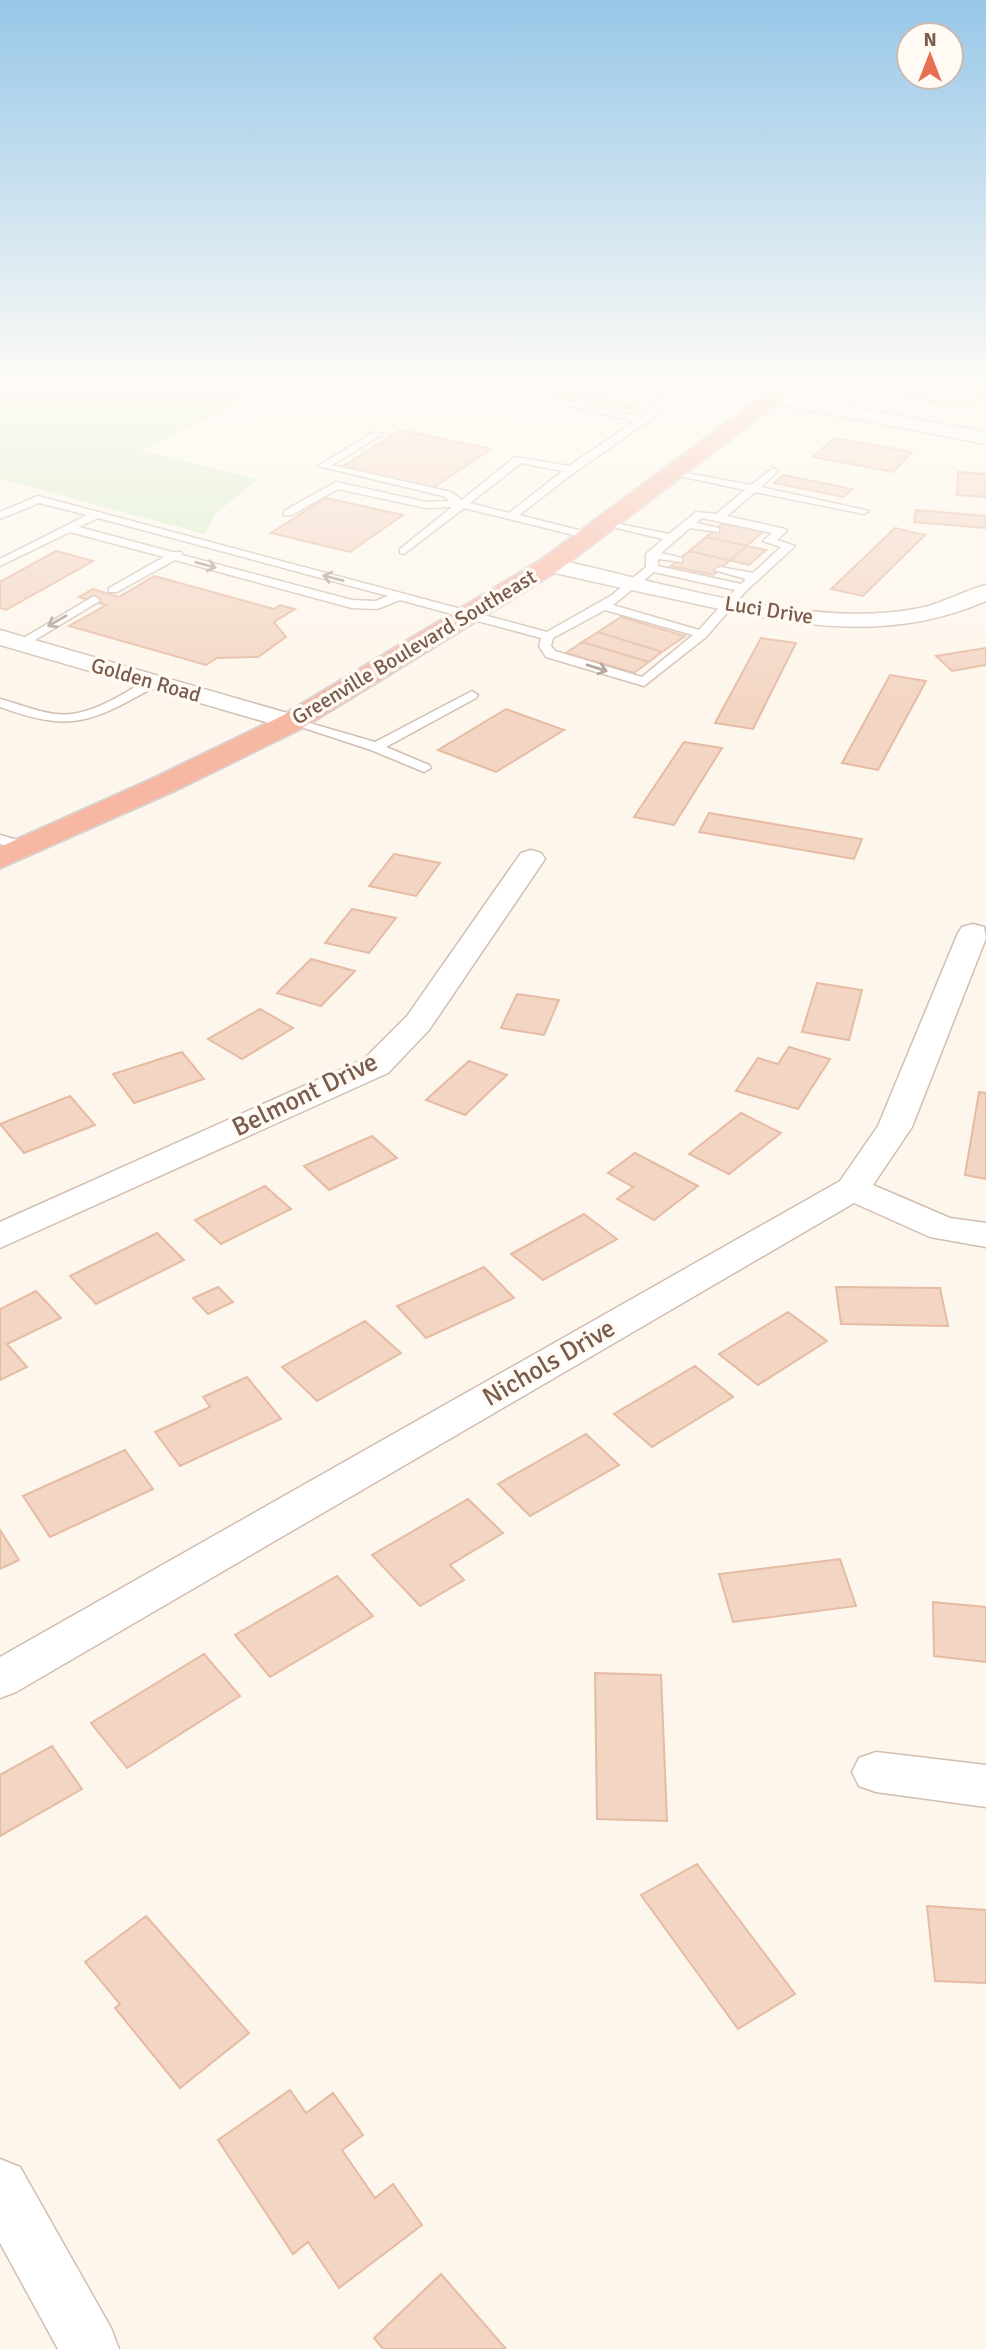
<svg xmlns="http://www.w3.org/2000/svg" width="986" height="2349" viewBox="0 0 986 2349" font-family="Signika,sans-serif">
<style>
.green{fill:#d8ecc9}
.building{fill:#f3d5c3;stroke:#e6bba3;stroke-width:2}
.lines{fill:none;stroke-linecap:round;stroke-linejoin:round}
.lane-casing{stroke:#d1beb0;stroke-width:3}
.street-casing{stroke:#d1beb0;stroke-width:3}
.highway-casing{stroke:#dad1cd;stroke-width:4}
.lane{fill:#fff;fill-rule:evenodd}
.street{fill:#fff;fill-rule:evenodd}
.highway{fill:#f7b7a3;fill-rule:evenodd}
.oneway{stroke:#af9d94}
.labels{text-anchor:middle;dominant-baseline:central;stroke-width:7;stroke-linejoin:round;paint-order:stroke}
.far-street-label{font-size:21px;fill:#7a5c4d;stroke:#fffaf3}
.street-label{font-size:26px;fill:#7a5c4d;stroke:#fffaf3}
</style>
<rect width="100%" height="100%" fill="#fdf6ec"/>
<path class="green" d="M 0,381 L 213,381 L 258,391 L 142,451 L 258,479 L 215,514 L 205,534 L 0,479 Z"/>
<path class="building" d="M 516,381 L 563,383 L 566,381 L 561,381 L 602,381 L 662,392 L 655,397 L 585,384 L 572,393 L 637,406 L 633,409 L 549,393 L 552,390 L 513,383 Z
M 916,381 L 958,381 L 953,386 L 985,391 L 973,406 L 908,399 L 912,395 L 904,394 Z
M 401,430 L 491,449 L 433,488 L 340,468 Z
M 834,438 L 912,452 L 893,472 L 813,457 Z
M 958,472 L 986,474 L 986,497 L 957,495 Z
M 783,475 L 852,489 L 843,497 L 774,483 Z
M 326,498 L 403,515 L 350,552 L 271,533 Z
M 916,510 L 986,516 L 986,528 L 914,522 Z
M 723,523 L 764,531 L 713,575 L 671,566 Z
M 895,528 L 925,535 L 863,596 L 831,589 Z
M 706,537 L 766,550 L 749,565 L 689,551 Z
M 56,551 L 93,561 L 6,610 L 0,608 L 0,582 Z
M 154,576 L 274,609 L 280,605 L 295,609 L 274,622 L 286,637 L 258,657 L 217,658 L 206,665 L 69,626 L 106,605 L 79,597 L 93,589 L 119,597 Z
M 621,617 L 685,636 L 662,652 L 598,632 Z
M 598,632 L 662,652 L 649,662 L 582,642 Z
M 761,638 L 796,643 L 753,729 L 715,723 Z
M 582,642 L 649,662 L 634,673 L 566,653 Z
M 986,648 L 986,665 L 952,671 L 936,656 Z
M 890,675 L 926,681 L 878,770 L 842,763 Z
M 506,709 L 564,730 L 496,772 L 438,750 Z
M 684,742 L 722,748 L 674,825 L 634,817 Z
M 709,813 L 862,839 L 854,859 L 699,832 Z
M 394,854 L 440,863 L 416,896 L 369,886 Z
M 352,909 L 396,918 L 369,953 L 325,943 Z
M 311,959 L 355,971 L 321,1006 L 277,993 Z
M 817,983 L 862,990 L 849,1040 L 802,1032 Z
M 517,994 L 559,1000 L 544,1035 L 501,1028 Z
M 260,1009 L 293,1028 L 242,1059 L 208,1039 Z
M 789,1047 L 830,1059 L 798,1109 L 736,1091 L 758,1058 L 778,1064 Z
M 182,1052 L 204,1079 L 134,1103 L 113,1074 Z
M 469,1061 L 507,1075 L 465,1115 L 426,1100 Z
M 979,1092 L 986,1093 L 986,1179 L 965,1175 Z
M 70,1096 L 95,1125 L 24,1153 L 0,1124 Z
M 741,1113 L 781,1133 L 729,1174 L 689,1154 Z
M 372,1136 L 397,1158 L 329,1190 L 304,1166 Z
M 635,1153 L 698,1186 L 654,1220 L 617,1199 L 633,1187 L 608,1173 Z
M 265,1186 L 291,1209 L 221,1244 L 195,1220 Z
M 584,1214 L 617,1239 L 543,1280 L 511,1254 Z
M 157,1233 L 184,1260 L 96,1304 L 70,1276 Z
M 484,1267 L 514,1298 L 426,1338 L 397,1306 Z
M 218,1287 L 233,1302 L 208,1314 L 193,1298 Z
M 836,1287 L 940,1288 L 948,1326 L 841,1324 Z
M 36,1291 L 61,1318 L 7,1344 L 27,1367 L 0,1380 L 0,1309 Z
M 788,1312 L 827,1341 L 758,1385 L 719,1354 Z
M 365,1321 L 401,1353 L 317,1401 L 282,1367 Z
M 695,1366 L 733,1397 L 652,1447 L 614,1414 Z
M 247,1377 L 281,1419 L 180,1466 L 155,1432 L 210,1407 L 203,1397 Z
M 586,1434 L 619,1465 L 530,1516 L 498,1484 Z
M 125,1450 L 153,1489 L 50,1537 L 23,1496 Z
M 468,1499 L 503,1533 L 450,1565 L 464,1580 L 420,1606 L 372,1555 Z
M 0,1530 L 19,1560 L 0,1569 Z
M 840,1559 L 856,1606 L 733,1622 L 719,1574 Z
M 337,1576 L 373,1616 L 270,1677 L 235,1635 Z
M 933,1602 L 986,1607 L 986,1662 L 934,1656 Z
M 204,1654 L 240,1696 L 127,1768 L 91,1723 Z
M 595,1673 L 661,1675 L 667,1821 L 597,1819 Z
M 52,1746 L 82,1789 L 0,1836 L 0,1775 Z
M 697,1864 L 795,1994 L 738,2029 L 641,1895 Z
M 927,1906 L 986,1910 L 986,1983 L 935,1981 Z
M 146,1916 L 249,2033 L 180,2088 L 115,2008 L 120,2004 L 85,1962 Z
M 290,2090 L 306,2113 L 333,2093 L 363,2135 L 342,2150 L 375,2198 L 393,2184 L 422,2225 L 339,2288 L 308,2242 L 293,2254 L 218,2140 Z
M 441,2274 L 506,2349 L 383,2349 L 374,2338 Z"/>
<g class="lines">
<defs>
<path id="lane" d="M 472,381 L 483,381 L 642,417 L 660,404 L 580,387 L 585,384 L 666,400 L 675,393 L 618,381 L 636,381 L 682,389 L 699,381 L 778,398 L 773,401 L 699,386 L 575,472 L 519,515 L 594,534 L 596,536 L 590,539 L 464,508 L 404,554 L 400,553 L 400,549 L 452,507 L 426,508 L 338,489 L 292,515 L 284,515 L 284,511 L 336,482 L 426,502 L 450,501 L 443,496 L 318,466 L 374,432 L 383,434 L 332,465 L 451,492 L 462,500 L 515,457 L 569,466 L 635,421 L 483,387 ZM 521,463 L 563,471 L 509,513 L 470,503 Z
M 549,381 L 567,381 L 568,382 L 563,385 Z
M 974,381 L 986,381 L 986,385 L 976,383 Z
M 773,468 L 778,471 L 761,487 L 869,511 L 864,514 L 755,492 L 727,516 L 785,529 L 787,531 L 777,540 L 795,546 L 747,590 L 706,637 L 644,686 L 546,657 L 539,646 L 541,638 L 400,600 L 377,609 L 352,608 L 175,560 L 117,592 L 109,592 L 109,588 L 164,557 L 70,532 L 0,566 L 0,559 L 87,515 L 39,503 L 0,519 L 0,512 L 38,496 L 547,632 L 612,595 L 646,567 L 646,554 L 663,539 L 604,525 L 604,521 L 669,534 L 696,512 L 716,514 L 745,490 L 670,474 L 670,470 L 751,485 ZM 98,518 L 388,596 L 376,601 L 352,600 L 182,555 L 181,552 L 172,552 L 79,527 ZM 702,518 L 772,533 L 763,541 L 781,547 L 753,573 L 720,567 L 714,570 L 746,579 L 741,584 L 658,566 L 658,559 L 682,562 L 682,558 L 661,553 L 690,528 L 719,532 L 719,528 L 696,523 ZM 654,572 L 735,590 L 699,630 L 613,605 ZM 605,610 L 693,635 L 642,677 L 555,651 L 551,646 L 553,638 Z
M 94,596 L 100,600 L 98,602 L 25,646 L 15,643 Z
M 154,678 L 158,679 L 158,685 C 93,721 74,734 0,707 L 0,699 C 47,712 62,725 110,701 C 125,694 139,683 154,678 Z
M 472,691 L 478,695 L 476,698 L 386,747 L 429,765 L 431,768 L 424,772 L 371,750 L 286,722 L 292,718 L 375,742 Z
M 0,835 L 31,844 L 33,847 L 26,851 L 0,844 Z"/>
<path id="street" d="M 773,392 L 986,432 L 986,444 L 766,402 L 763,398 Z
M 550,558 C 658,581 806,629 915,609 C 940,605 962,591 986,585 L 986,601 C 885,645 786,624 683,601 C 636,591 589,581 542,570 L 539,565 L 542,560 Z
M 0,630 L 301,717 L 305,722 L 301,727 L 292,730 L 283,727 L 0,645 Z
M 531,850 L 541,853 L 545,859 L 429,1030 L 388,1073 L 0,1248 L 0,1222 L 364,1059 L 407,1016 L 521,853 Z
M 973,924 L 984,927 L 986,938 L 912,1127 L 873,1185 L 950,1218 L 986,1223 L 986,1247 L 930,1237 L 854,1203 L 16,1692 L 0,1698 L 0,1657 L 840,1181 L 878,1126 L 958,933 L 962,927 Z
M 876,1752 L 986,1765 L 986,1807 L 876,1792 L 859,1786 L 852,1772 L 859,1758 Z
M 0,2159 L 20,2167 L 111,2328 L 119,2349 L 58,2349 L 0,2243 Z"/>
<path id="highway" d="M 783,381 L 806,381 L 559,570 L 302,728 L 174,791 L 0,868 L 0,847 L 152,779 L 282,716 L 541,560 Z"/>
</defs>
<use href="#lane" class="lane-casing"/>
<use href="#street" class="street-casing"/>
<use href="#highway" class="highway-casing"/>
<use href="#lane" class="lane"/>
<use href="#street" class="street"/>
<use href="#highway" class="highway"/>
</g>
<defs><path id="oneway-shaft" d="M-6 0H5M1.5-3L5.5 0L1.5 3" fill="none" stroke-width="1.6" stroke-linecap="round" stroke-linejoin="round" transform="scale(1.75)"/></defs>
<g class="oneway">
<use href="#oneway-shaft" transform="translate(206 565) rotate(15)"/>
<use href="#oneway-shaft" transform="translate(333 578) rotate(-165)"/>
<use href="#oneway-shaft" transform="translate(57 621) rotate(150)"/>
<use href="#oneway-shaft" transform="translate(597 668) rotate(17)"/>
</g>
<linearGradient id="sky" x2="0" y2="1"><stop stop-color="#97c7e8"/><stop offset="0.54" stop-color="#fefbf6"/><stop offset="1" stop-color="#fefbf6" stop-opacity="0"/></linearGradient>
<rect width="986" height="709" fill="url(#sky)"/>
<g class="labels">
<g class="far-street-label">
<text transform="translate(769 610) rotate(9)">Luci Drive</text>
<text transform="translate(414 647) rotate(-31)">Greenville Boulevard Southeast</text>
<text transform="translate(146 680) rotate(16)">Golden Road</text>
</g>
<g class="street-label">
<text transform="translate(305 1095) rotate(-26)">Belmont Drive</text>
<text transform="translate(549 1363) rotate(-30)">Nichols Drive</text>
</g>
</g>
<g transform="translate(930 56)"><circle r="33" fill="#fffaf3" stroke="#cabbb1" stroke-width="2"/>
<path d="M0-5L12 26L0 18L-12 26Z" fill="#e76f51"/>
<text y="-10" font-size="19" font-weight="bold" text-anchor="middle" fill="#7a5c4d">N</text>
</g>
</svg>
